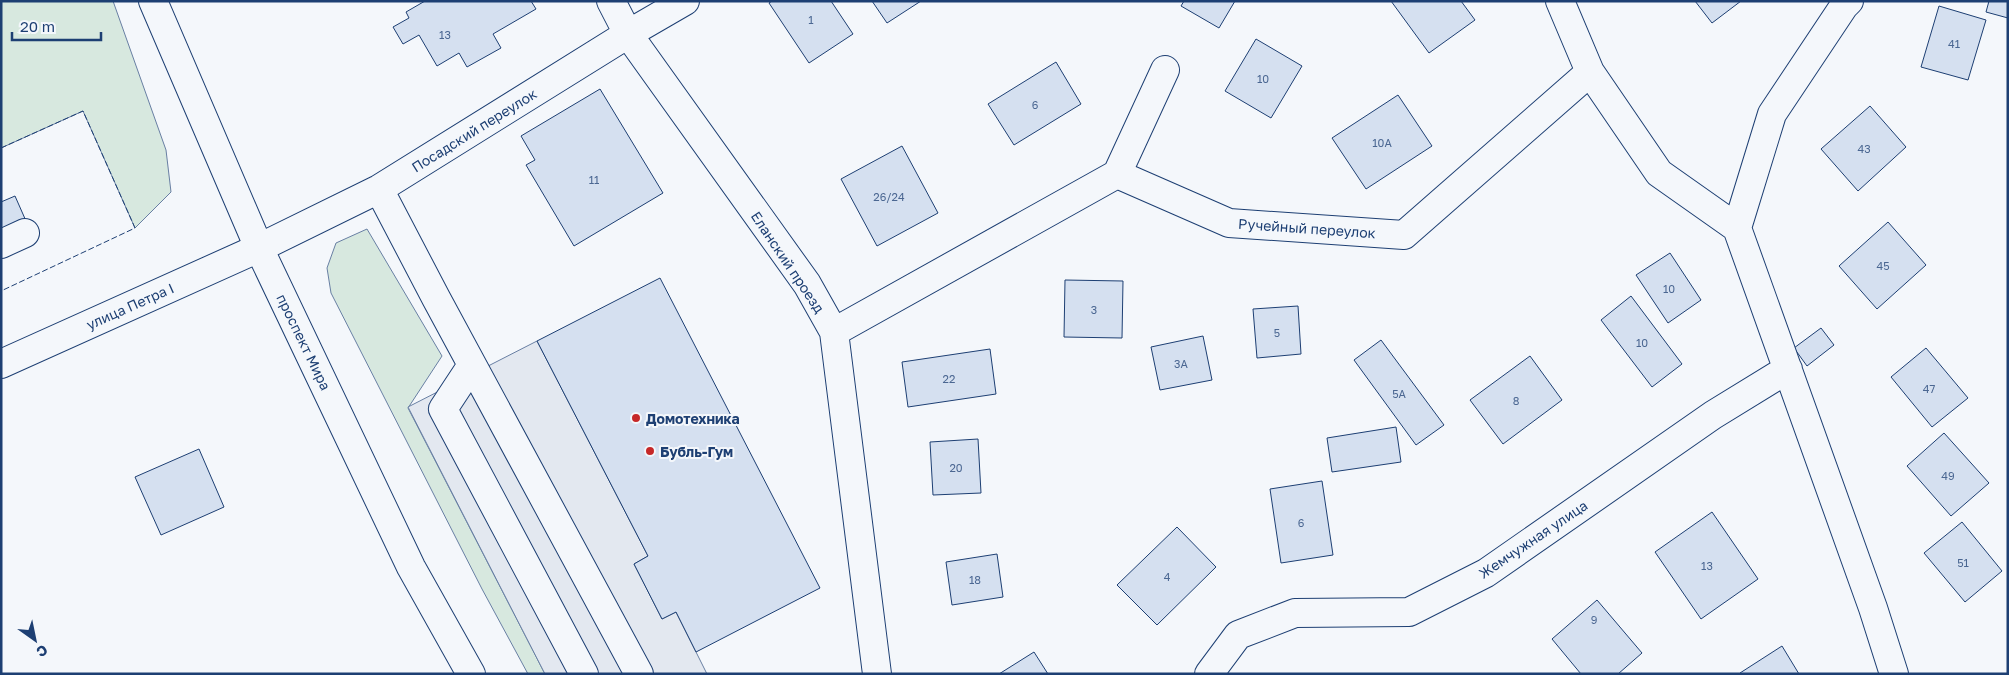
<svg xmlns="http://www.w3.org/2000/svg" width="2009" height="675" viewBox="0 0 2009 675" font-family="'Golos Text',sans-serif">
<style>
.green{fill:#d7e8df;stroke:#687fa3}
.parking{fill:#e3e8f0;stroke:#687fa3}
.building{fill:#d5e0f0;stroke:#1d3f73}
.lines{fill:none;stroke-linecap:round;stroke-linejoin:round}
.minor-casing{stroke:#1d3f73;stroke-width:30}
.major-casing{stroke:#1d3f73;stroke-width:30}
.minor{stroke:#f4f7fb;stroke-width:28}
.major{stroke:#f4f7fb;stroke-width:28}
.fence{stroke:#1d3f73;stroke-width:1;stroke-dasharray:6 2.5;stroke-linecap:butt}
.poi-dot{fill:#c62828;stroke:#f4f7fb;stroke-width:2}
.labels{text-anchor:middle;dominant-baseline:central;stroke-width:4;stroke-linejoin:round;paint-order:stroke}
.number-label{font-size:11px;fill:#4b6792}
.street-label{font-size:14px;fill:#1d3f73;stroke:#f4f7fb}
.poi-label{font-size:14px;font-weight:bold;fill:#1d3f73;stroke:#f4f7fb;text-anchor:start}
</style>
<rect width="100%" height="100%" fill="#f4f7fb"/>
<path class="green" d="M 1,1 L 113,1 L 166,150 L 171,192 L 135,228 L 83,111 L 1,148 Z
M 367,229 L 442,356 L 408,408 L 545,674 L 528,674 L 482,589 L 331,293 L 327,268 L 336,243 Z"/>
<path class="parking" d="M 537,341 L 648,556 L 634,564 L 662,619 L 676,612 L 707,674 L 545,674 L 408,407 Z"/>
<path class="building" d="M 425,1 L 531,1 L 536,9 L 493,34 L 501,48 L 467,67 L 459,53 L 437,66 L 419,35 L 403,44 L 393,27 L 409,18 L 406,12 Z
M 772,1 L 831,1 L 853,34 L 809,63 L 769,3 Z
M 872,1 L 921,1 L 887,23 Z
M 1184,1 L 1235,1 L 1219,28 L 1181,6 Z
M 1391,1 L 1461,1 L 1475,20 L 1429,53 Z
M 1695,1 L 1741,1 L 1712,23 Z
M 1989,1 L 2008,1 L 2008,18 L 1986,12 Z
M 1939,6 L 1986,20 L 1968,80 L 1921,67 Z
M 1256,39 L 1302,66 L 1271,118 L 1225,91 Z
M 1056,62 L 1081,104 L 1014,145 L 988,104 Z
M 600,89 L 663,193 L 574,246 L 526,165 L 535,160 L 521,136 Z
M 1398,95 L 1432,146 L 1366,189 L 1332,138 Z
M 1870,106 L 1906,147 L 1858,191 L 1821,149 Z
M 902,146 L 938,213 L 877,246 L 841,179 Z
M 15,196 L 26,221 L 1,231 L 1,202 Z
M 1888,222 L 1926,265 L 1877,309 L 1839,266 Z
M 1670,253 L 1701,300 L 1668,323 L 1636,275 Z
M 660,278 L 820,588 L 696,652 L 676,612 L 662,619 L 634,564 L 648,556 L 537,341 Z
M 1065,280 L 1123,281 L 1122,338 L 1064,337 Z
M 1631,296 L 1682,364 L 1652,387 L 1601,320 Z
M 1298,306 L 1301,354 L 1257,358 L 1253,309 Z
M 1821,328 L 1834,345 L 1807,366 L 1794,348 Z
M 1203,336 L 1212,380 L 1160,390 L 1151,347 Z
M 1381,340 L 1444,425 L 1416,445 L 1354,360 Z
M 1926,348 L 1968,398 L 1932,427 L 1891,377 Z
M 990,349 L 996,394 L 908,407 L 902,362 Z
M 1530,356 L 1562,400 L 1503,444 L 1470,400 Z
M 1396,427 L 1401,462 L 1332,472 L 1327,438 Z
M 1944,433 L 1989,483 L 1951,516 L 1907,466 Z
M 978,439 L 981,493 L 933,495 L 930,442 Z
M 199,449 L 224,507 L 161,535 L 135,477 Z
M 1322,481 L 1333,555 L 1281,563 L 1270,489 Z
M 1712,512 L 1758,579 L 1701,619 L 1655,552 Z
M 1962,522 L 2002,571 L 1965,602 L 1924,553 Z
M 1177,527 L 1216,567 L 1157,625 L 1117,585 Z
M 997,554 L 1003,597 L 952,605 L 946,562 Z
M 1597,600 L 1642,653 L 1618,674 L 1581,674 L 1552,639 Z
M 1782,646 L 1799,674 L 1740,674 L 1740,673 Z
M 1034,652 L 1048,674 L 999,674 Z"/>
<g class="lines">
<defs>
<path id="minor" d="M 611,1 L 628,34 L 807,284 L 834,332 L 877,674
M 1560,1 L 1590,72 L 1659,173 L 1737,228
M 1849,1 L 1844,6 L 1772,114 L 1737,228 L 1873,608 L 1894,674
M 1117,174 L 1165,70
M 379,189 L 436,298 L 639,674
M 1,244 L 25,233
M 834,332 L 1117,174 L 1229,223 L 1404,235 L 1590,72
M 1,364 L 259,248 L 379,189 L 628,34 L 685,1
M 472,365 L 443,409 L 584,674
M 1209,674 L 1238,635 L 1295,613 L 1409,612 L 1486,573 L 1713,415 L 1788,369"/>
<path id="major" d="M 153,1 L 259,248 L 411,567 L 471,674"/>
</defs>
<use href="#minor" class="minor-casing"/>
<use href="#major" class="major-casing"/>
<use href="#minor" class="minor"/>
<use href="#major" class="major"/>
<path class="fence" d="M 1,148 L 83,111 L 135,228 L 1,291"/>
</g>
<g class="poi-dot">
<circle cx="636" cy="418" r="5"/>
<circle cx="650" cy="451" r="5"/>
</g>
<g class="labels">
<g class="number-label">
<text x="811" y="19">1</text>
<text x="445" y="34">13</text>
<text x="1954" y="43">41</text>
<text x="1263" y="78">10</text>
<text x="1035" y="104">6</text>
<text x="1382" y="142">10А</text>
<text x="1864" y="148">43</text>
<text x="594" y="179">11</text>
<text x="889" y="196">26/24</text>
<text x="1883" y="265">45</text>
<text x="1669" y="288">10</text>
<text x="1094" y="309">3</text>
<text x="1277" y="332">5</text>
<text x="1642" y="342">10</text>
<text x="1181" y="363">3А</text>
<text x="949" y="378">22</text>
<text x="1929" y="388">47</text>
<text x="1399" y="393">5А</text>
<text x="1516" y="400">8</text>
<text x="956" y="467">20</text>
<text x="1948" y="475">49</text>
<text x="1301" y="522">6</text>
<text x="1963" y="562">51</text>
<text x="1707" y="565">13</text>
<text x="1167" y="576">4</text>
<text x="975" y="579">18</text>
<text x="1594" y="619">9</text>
</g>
<g class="street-label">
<text transform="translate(474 130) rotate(-32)">Посадский переулок</text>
<text transform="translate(1307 228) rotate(4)">Ручейный переулок</text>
<text transform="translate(788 262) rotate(56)">Еланский проезд</text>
<text transform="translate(130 306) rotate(-24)">улица Петра I</text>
<text transform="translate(304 342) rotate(64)">проспект Мира</text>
<text transform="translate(1533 539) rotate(-34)">Жемчужная улица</text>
</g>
<g class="poi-label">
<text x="646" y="418">Домотехника</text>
<text x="660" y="451">Бубль-Гум</text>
</g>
</g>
<rect width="2009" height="675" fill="none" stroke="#1d3f73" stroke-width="5"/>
<g transform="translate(35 640) rotate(147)" stroke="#f4f7fb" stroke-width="4" paint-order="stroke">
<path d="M0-4L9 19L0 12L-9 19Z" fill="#1d3f73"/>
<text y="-8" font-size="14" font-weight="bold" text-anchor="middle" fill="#1d3f73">С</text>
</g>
<path d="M12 32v8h89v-8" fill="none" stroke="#1d3f73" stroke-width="2.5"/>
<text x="20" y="32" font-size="15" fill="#1d3f73" stroke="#f4f7fb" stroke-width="4" paint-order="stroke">20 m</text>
</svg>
